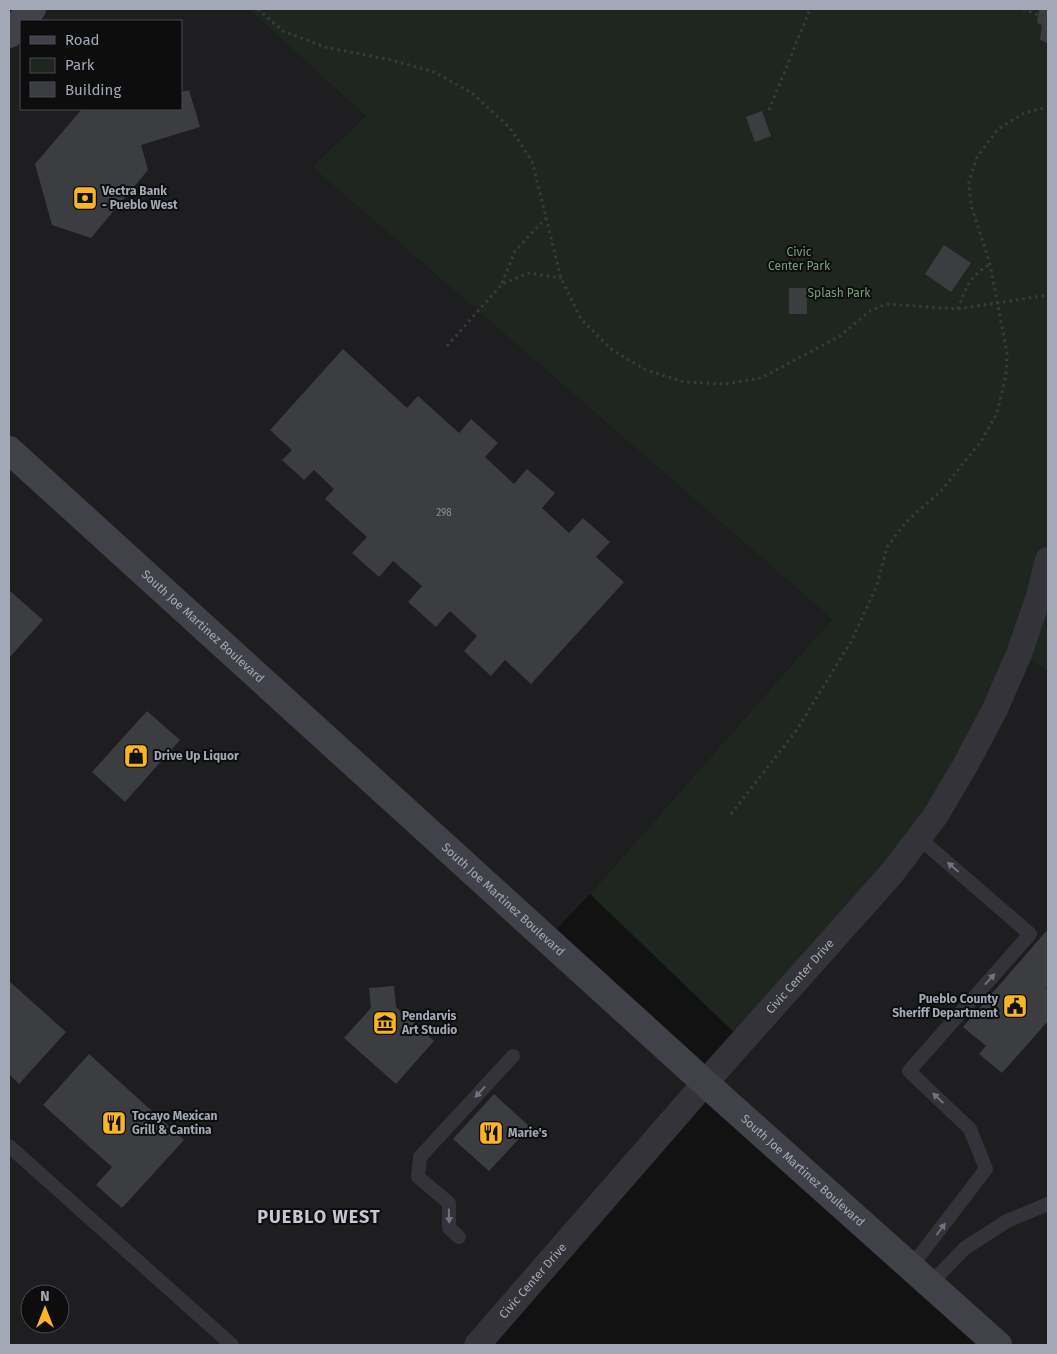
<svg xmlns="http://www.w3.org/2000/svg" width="1057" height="1354" viewBox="0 0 1057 1354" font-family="'Fira Sans',sans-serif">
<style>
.built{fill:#1e1e20;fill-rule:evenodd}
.green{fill:#1e261f}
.building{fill:#3c3d41}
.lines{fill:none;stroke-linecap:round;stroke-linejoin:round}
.path{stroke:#393a40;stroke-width:3;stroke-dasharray:2.5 4;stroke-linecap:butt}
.service{stroke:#333339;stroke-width:14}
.minor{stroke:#333339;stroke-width:26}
.secondary{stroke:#414249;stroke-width:28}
.oneway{fill:#70737d}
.labels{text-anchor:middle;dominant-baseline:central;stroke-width:4;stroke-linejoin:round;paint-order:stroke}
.number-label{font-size:10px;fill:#888d98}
.poi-label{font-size:12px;font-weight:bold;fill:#a2a8b5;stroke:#0d0d0e;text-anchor:start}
.park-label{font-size:12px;fill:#78a17b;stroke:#0d0d0e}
.street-label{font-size:12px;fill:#a2a8b5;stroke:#0d0d0e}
.district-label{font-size:18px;font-weight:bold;letter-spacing:1px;fill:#c4c7d1;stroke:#0d0d0e}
</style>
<rect width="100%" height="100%" fill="#121213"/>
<path class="built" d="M 32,9 L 248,9 L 365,116 L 312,167 L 832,619 L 590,894 L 547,939 L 705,1083 L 1019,654 L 1048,671 L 1048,1345 L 998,1345 L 705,1083 L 477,1345 L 9,1345 L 9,34 ZM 21,21 L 181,21 L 181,109 L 21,109 ZM 30,1294 L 60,1294 L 60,1324 L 30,1324 Z"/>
<path class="green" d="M 248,9 L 1048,9 L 1048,671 L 1019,654 L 966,764 L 743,1041 L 590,894 L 832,619 L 312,167 L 365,116 Z"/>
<path class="building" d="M 1039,9 L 1048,9 L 1048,42 L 1040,40 L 1042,25 L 1037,23 Z
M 189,90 L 200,127 L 141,145 L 148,170 L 91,238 L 52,225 L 35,164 L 82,109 L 181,109 L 181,92 Z
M 762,111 L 771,136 L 755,142 L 746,117 Z
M 944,245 L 971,263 L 951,292 L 925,274 Z
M 789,288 L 807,288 L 807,314 L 789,314 Z
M 343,349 L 407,408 L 418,396 L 459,433 L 471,419 L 498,443 L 485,457 L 514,484 L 527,469 L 555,493 L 542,508 L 569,533 L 583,518 L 610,542 L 596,557 L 624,582 L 531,684 L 505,660 L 491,676 L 464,651 L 477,636 L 450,611 L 436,627 L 408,602 L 422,586 L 393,561 L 379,577 L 352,553 L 367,537 L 325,499 L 334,489 L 314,470 L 304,480 L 282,460 L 292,450 L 270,430 Z
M 9,590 L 43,620 L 9,658 Z
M 147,711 L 180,740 L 125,802 L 92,772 Z
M 1048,929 L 1048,986 L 1046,989 L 1048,991 L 1048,1021 L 1002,1073 L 979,1054 L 986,1046 L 963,1027 Z
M 9,981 L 66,1032 L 19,1084 L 9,1074 Z
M 394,986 L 396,1007 L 434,1041 L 396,1084 L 344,1038 L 371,1008 L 369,988 Z
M 89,1054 L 184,1140 L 122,1208 L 96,1185 L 112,1167 L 43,1105 Z
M 494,1094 L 530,1127 L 489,1171 L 453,1139 Z"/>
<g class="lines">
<path class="path" d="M 258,9 L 283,31 L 325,47 L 391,60 L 434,72 L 472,93 L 510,128 L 532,161 L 561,278 L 581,319 L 612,350 L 646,370 L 684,382 L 725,384 L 761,378 L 840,336 L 870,311 L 886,304 L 958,309 L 1048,295
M 1023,9 L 1043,17
M 1046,9 C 1041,22 1041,32 1048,45
M 769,110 L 810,9
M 502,283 L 515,251 L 546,218
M 958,309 C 966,287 969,277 990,264
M 447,346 L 502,284 L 528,273 L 561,278
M 731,814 L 796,731 L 852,640 L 877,585 L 887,547 L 906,522 L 941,491 L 982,440 L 997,413 L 1006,375 L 1007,353 L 990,264 L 971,205 L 969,182 L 977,157 L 998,129 L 1024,113 L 1048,107"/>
<path class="service" d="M 9,1146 L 232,1345
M 459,1237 L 449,1228 L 449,1203 L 418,1177 L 420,1157 L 513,1056
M 911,1267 L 986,1169 L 970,1129 L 909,1071 L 1030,934 L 919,838
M 930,1284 L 965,1248 L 1007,1221 L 1048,1204"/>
<path class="minor" id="s1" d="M 477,1345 L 705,1083 L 892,873 L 936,815 L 966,764 L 995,709 L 1019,654 L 1039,596 L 1048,560"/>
<g class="secondary">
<path d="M 9,34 L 32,9"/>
<path id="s2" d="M 9,450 L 705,1083 L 998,1345"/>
</g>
</g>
<defs><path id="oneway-solid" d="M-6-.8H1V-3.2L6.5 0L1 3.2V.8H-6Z" transform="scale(1.25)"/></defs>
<g class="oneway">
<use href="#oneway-solid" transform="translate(953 867) rotate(-139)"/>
<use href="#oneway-solid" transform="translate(990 979) rotate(-48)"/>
<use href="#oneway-solid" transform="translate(480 1092) rotate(133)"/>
<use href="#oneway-solid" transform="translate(938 1098) rotate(-137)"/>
<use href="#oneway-solid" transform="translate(449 1216) rotate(88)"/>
<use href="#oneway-solid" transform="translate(941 1229) rotate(-53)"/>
</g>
<defs>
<symbol id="bank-square" viewBox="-11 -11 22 22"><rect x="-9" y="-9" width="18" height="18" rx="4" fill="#fab424" stroke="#0d0d0e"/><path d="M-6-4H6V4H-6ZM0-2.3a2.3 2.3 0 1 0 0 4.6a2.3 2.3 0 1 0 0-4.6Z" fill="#111"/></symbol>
<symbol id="shop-square" viewBox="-11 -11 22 22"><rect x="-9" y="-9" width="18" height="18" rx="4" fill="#fab424" stroke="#0d0d0e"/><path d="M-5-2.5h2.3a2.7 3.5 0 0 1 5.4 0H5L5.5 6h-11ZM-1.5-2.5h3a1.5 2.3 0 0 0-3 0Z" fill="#111"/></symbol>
<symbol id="civic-square" viewBox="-11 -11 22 22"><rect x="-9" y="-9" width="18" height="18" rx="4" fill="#fab424" stroke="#0d0d0e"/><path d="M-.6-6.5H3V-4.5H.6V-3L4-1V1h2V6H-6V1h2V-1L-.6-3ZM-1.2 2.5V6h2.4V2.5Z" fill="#111"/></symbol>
<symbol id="museum-square" viewBox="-11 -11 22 22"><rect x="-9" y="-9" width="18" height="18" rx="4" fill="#fab424" stroke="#0d0d0e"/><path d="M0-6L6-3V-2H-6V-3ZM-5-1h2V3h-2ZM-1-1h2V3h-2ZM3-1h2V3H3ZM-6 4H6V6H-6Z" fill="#111"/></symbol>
<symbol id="restaurant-square" viewBox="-11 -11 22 22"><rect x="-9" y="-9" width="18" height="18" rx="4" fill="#fab424" stroke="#0d0d0e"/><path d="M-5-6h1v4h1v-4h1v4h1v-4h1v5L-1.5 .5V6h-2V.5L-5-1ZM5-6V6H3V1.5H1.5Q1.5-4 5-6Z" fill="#111"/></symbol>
</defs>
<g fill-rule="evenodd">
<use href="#bank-square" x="71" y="184" width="28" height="28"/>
<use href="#shop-square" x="122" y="742" width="28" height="28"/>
<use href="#civic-square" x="1001" y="992" width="28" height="28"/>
<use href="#museum-square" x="371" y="1009" width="28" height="28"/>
<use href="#restaurant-square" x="100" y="1109" width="28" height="28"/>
<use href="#restaurant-square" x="477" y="1119" width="28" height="28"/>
</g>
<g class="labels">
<g class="number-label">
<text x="444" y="513">298</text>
</g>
<g class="poi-label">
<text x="102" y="191">Vectra Bank<tspan x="102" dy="14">- Pueblo West</tspan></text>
<text x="154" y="756">Drive Up Liquor</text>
<text x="998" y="999" text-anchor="end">Pueblo County<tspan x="998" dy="14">Sheriff Department</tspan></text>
<text x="402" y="1016">Pendarvis<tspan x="402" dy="14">Art Studio</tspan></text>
<text x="132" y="1116">Tocayo Mexican<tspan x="132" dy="14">Grill &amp; Cantina</tspan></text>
<text x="508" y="1133">Marie's</text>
</g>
<g class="park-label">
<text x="799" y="252">Civic<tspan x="799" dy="14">Center Park</tspan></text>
<text x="839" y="293">Splash Park</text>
</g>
<g class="street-label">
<text stroke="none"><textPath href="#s2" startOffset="262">South Joe Martinez Boulevard</textPath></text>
<text stroke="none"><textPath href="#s2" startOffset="668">South Joe Martinez Boulevard</textPath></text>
<text stroke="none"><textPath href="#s1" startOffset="490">Civic Center Drive</textPath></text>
<text stroke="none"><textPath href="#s2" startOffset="1072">South Joe Martinez Boulevard</textPath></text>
<text stroke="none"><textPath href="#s1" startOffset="85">Civic Center Drive</textPath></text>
</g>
<g class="district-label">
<text x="319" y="1217">PUEBLO WEST</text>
</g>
</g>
<rect width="1057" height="1354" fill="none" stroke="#a2a8b5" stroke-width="20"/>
<rect x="20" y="20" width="162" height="90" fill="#0d0d0e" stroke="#494b51"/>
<rect x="30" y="36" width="25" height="8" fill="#414249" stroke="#494b51"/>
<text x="65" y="45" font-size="15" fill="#a2a8b5">Road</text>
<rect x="30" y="58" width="25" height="15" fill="#1e261f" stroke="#494b51"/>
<text x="65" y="70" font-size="15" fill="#a2a8b5">Park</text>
<rect x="30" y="82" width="25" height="15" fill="#3c3d41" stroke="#494b51"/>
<text x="65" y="95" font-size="15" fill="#a2a8b5">Building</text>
<g transform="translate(45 1309)"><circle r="24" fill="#0d0d0e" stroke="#494b51"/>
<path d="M0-4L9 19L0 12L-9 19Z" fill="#fab424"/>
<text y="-8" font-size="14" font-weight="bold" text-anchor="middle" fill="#a2a8b5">N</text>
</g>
</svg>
